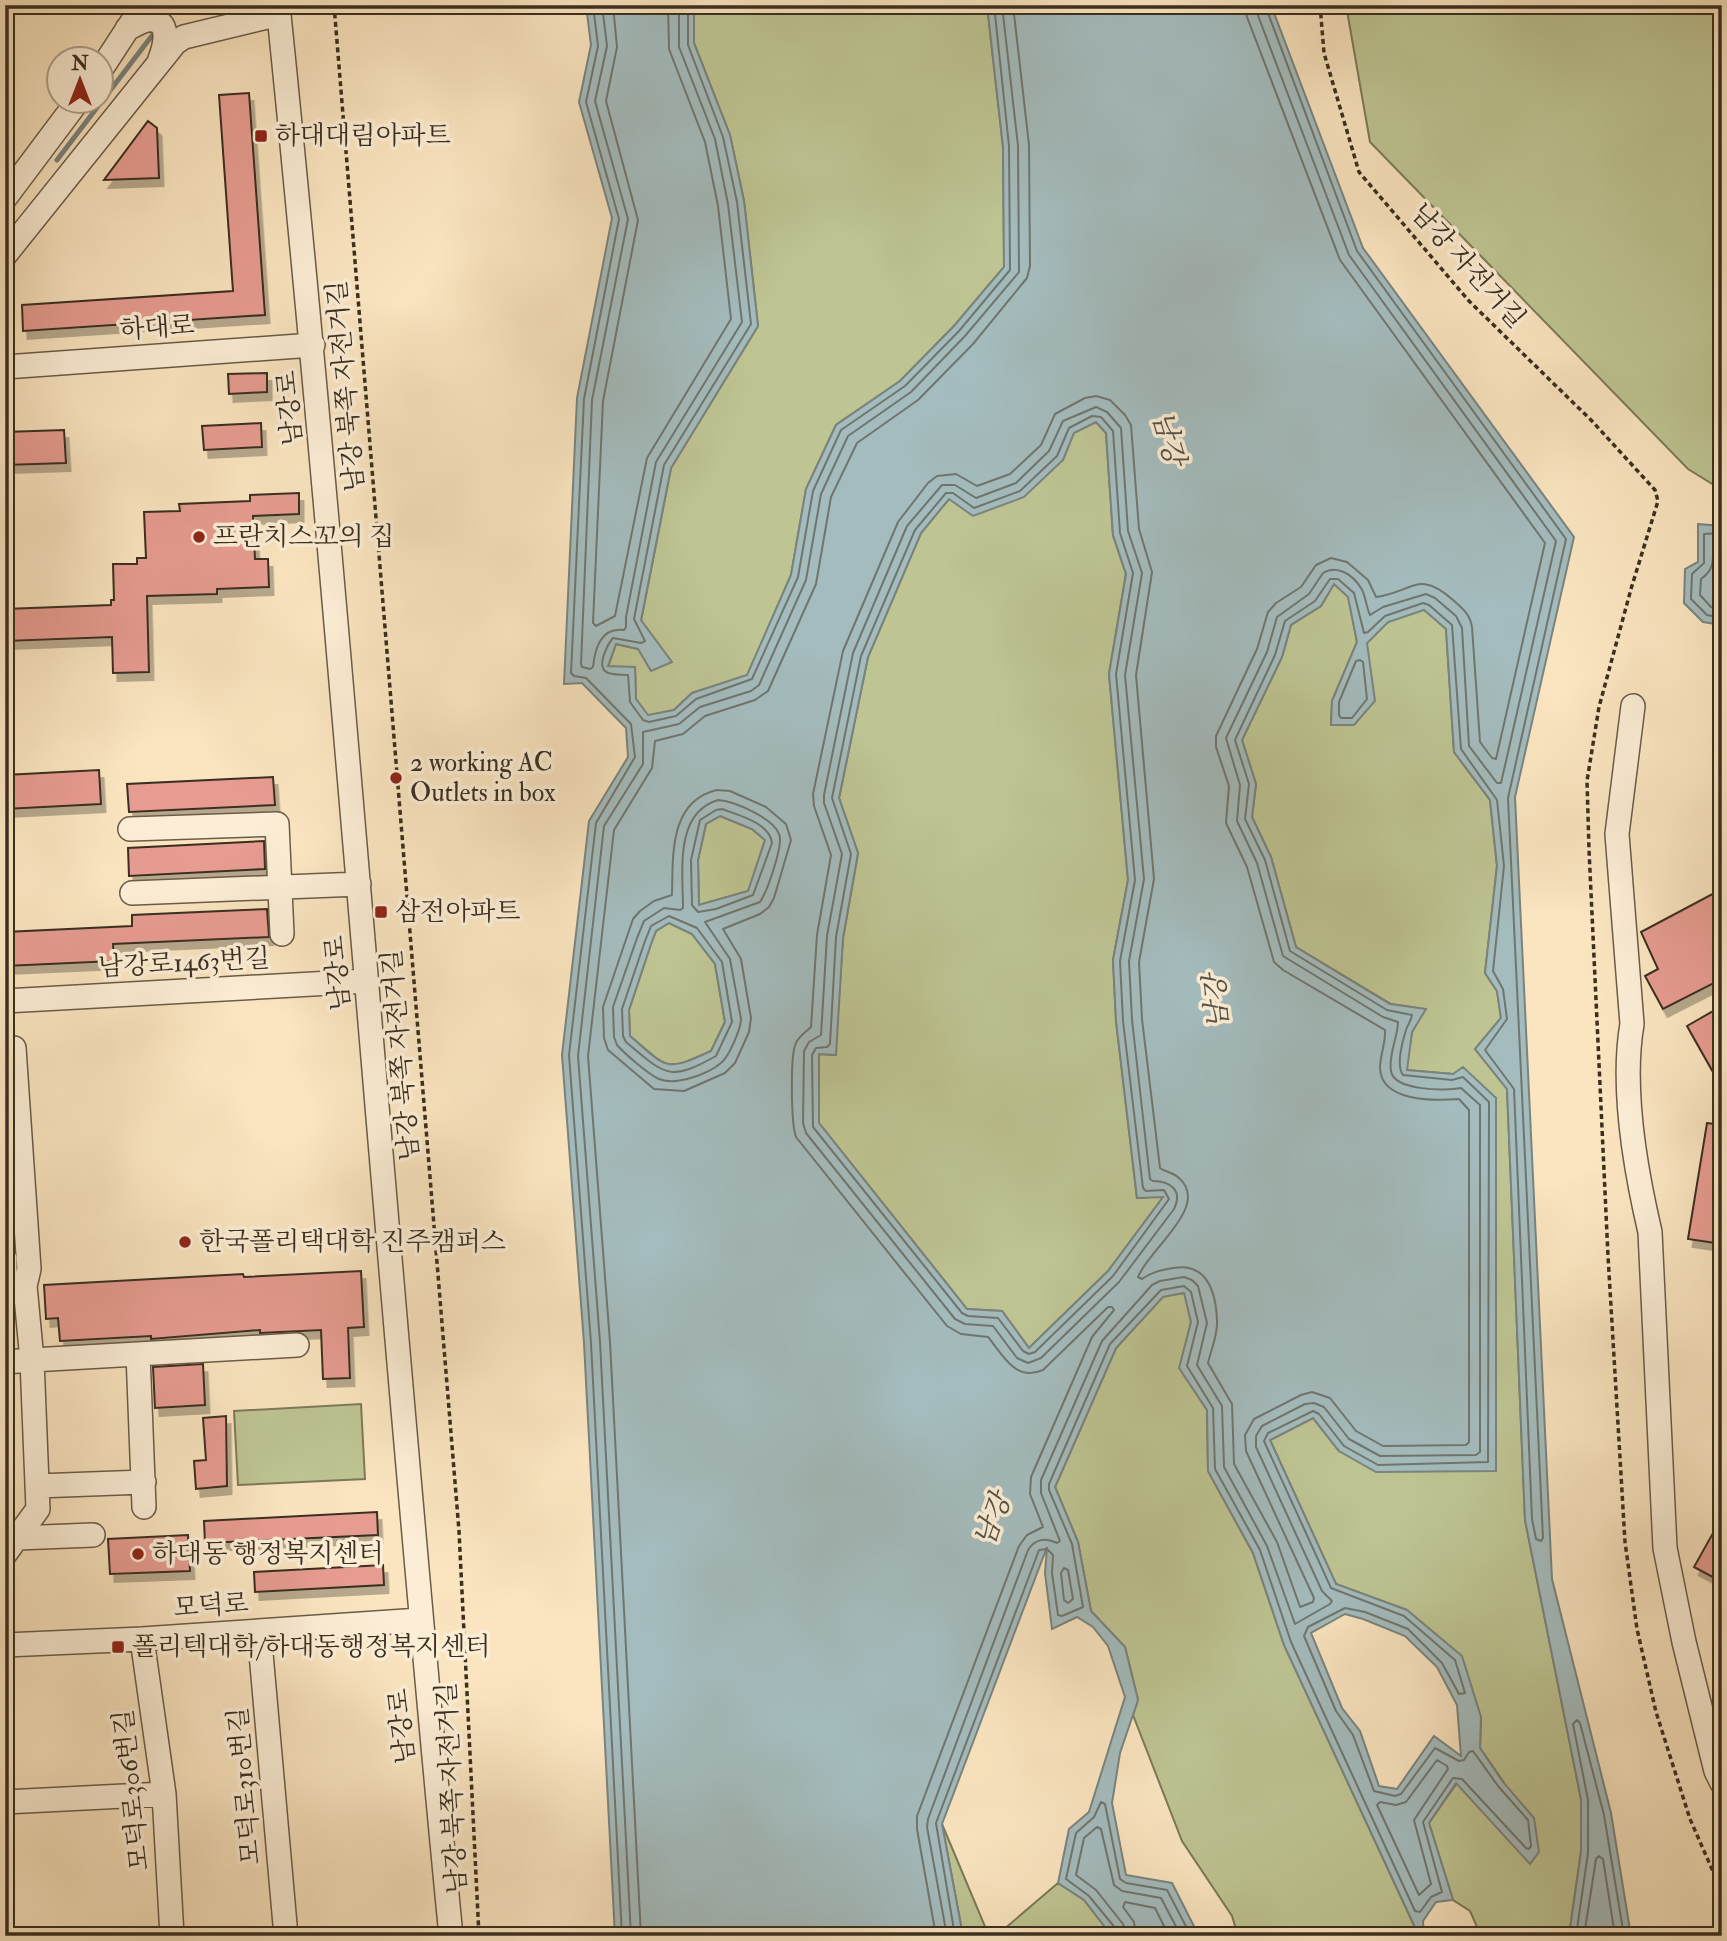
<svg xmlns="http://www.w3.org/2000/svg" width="1727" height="1941" viewBox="0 0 1727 1941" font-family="'IM FELL Double Pica','Noto Serif KR',serif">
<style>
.green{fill:#bec593;stroke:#7c7a5a;stroke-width:2}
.water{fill:#a4bcbe;stroke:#7a847f;stroke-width:2;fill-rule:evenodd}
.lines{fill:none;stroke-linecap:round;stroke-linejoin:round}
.shore{stroke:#6f766f;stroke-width:2}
.stream{stroke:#7a847f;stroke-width:5}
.building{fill:#e79c91;stroke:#3a2f20;stroke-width:2;filter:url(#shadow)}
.minor-casing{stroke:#6a5c48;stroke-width:26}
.path{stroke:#3a2f20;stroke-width:3.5;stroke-dasharray:5 3.5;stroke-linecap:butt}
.minor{stroke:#fceed6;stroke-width:23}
.poi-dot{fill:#8f2418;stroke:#fceed6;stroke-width:2.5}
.labels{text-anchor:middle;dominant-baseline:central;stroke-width:7;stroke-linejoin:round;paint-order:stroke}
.poi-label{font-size:26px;fill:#3a2f20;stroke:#fceed6;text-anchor:start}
.street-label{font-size:26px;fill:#3a2f20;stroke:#fceed6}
.water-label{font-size:28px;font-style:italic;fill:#545248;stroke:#fceed6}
</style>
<defs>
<filter id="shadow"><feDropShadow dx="4.5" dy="8" stdDeviation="0" flood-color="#0004"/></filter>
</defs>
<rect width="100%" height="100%" fill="#fae5c0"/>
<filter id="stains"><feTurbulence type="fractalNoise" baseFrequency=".00286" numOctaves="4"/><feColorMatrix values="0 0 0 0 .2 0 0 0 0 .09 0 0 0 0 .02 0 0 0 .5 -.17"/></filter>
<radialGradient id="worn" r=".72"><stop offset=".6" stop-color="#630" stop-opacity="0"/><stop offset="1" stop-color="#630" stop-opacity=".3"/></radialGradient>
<path class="green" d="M 694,5 L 987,5 L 1003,147 L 1004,267 L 954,326 L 900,381 L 836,425 L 806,489 L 791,575 L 747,676 L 692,693 L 674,710 L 648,716 L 636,699 L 635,667 L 608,667 L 616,644 L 638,649 L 641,621 L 671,468 L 758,326 L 744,201 L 730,135 L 694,43 Z
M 1346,5 L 1722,5 L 1722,490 L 1688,469 L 1370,142 Z
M 1096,422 L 1106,433 L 1113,535 L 1126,574 L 1109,674 L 1128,880 L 1113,960 L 1116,1021 L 1137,1198 L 1164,1196 L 1108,1271 L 1029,1348 L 1002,1311 L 967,1309 L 819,1123 L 819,1054 L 835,1055 L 843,938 L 858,853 L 839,798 L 868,657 L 921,533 L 949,499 L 1063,460 L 1073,433 Z
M 1334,584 L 1348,596 L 1357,642 L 1332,701 L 1331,725 L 1367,643 L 1388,622 L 1424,609 L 1446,629 L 1454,752 L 1490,800 L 1497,866 L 1485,973 L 1497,991 L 1501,1018 L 1475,1049 L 1507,1089 L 1525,1520 L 1581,1799 L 1581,1852 L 1569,1936 L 1481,1936 L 1470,1911 L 1453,1900 L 1429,1823 L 1457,1783 L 1503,1781 L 1480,1748 L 1481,1717 L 1407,1610 L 1336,1584 L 1270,1440 L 1313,1418 L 1339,1451 L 1496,1098 L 1453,1074 L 1406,1070 L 1412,1032 L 1425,1009 L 1391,1004 L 1296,947 L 1271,857 L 1252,817 L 1256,784 L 1242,740 L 1282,657 L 1291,625 L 1321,606 Z
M 720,816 L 752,829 L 765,840 L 749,891 L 699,905 L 698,860 L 706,824 Z
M 669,923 L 692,934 L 715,964 L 725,1022 L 711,1051 C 663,1073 669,1068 630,1036 L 629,1010 L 651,944 L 656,931 Z
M 1185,1293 L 1191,1322 L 1180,1368 L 1207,1410 L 1208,1471 L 1253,1553 L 1284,1645 L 1419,1936 L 1238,1936 L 1232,1916 L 1182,1841 L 1133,1715 L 1138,1700 L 1125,1647 L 1091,1611 L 1078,1542 L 1055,1487 L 1116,1348 L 1163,1296 Z
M 361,1404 L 365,1479 L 238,1485 L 234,1411 Z
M 942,1824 L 989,1936 L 963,1936 Z
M 1058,1883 L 1084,1900 L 1112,1936 L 996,1936 Z"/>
<path class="water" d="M 586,5 L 694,5 L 694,43 L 730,135 L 744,201 L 758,326 L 671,468 L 641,620 L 672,662 L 651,671 L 638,649 L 616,644 L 608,666 L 635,667 L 636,699 L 648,715 L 674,710 L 692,693 L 747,675 L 791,575 L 806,489 L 836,425 L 900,381 L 954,326 L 1004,267 L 1003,147 L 987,5 L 1271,5 L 1363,248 L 1574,537 L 1515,797 L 1552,1579 L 1611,1813 L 1631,1936 L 1569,1936 L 1581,1852 L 1581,1799 L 1525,1520 L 1507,1089 L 1475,1049 L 1501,1018 L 1497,991 L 1485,973 L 1497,866 L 1490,800 L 1454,752 L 1446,629 L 1424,610 L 1388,622 L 1367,643 L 1375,701 L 1354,725 L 1331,725 L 1332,701 L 1357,642 L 1348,597 L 1334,584 L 1321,606 L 1291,625 L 1282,657 L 1242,740 L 1256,784 L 1252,817 L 1271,857 L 1296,947 L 1390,1004 L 1426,1009 L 1412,1032 L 1407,1070 L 1453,1074 L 1463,1067 L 1496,1098 L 1496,1471 L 1376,1472 L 1339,1451 L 1313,1418 L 1270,1440 L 1336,1584 L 1407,1610 L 1462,1656 L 1481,1717 L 1480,1748 L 1503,1782 L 1534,1818 L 1539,1852 L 1530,1864 L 1456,1783 L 1429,1823 L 1453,1900 L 1436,1902 L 1423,1921 L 1424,1936 L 1419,1936 L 1284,1645 L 1253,1553 L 1208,1471 L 1207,1410 L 1179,1368 L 1191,1322 L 1184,1293 L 1163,1297 L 1116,1348 L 1055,1487 L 1078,1542 L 1091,1611 L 1125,1647 L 1138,1700 L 1120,1753 L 1112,1803 L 1126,1875 L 1172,1883 L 1199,1936 L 1112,1936 L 1084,1900 L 1058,1883 L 1069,1829 L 1089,1812 L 1125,1697 L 1108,1646 L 1093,1627 L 1077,1617 L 1052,1629 L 1045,1573 L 1047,1547 L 942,1824 L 963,1936 L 615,1936 L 584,1343 L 562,1055 L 589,821 L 628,757 L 626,728 L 582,683 L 564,684 L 577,398 L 612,218 L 579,102 L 591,45 ZM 1096,422 L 1106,433 L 1113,535 L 1126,574 L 1109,674 L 1128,880 L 1113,960 L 1116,1021 L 1137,1198 L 1163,1197 L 1108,1271 L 1029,1348 L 1002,1311 L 967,1309 L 819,1123 L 819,1054 L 836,1055 L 843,938 L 858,853 L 839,798 L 868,657 L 921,533 L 949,499 L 973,516 L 1024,497 L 1063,460 L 1074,433 ZM 720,816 L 752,829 L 765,840 L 748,891 L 699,905 L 698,860 L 706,824 ZM 669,923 L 692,934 L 715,964 L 725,1022 L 711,1051 C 665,1072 668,1069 630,1036 L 629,1010 L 651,944 L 656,931 ZM 1345,1614 L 1363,1619 L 1405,1636 L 1437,1667 L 1457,1705 L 1461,1756 L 1434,1736 L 1397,1789 L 1379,1786 L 1360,1731 L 1342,1708 L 1311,1633 Z
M 1698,524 L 1722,526 L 1722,625 L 1703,622 L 1684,603 L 1685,569 L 1698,562 Z"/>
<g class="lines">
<path class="shore" d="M 593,5 L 598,46 L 586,102 L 619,219 L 584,399 L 571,673 L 574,676 L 586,678 L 631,724 L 635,757 L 596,823 L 569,1055 L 591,1343 L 622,1936
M 602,5 L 607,46 L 595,101 L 628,219 L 592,400 L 581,664 L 582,667 L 590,669 L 593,667 C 595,648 601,627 624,630 L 626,627 L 626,617 L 656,462 L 742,322 L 728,204 L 715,139 L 679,47 L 679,5
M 613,5 L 617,47 L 606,101 L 638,220 L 603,401 L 593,623 L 596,626 L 615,616 L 647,458 L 731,319 L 718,206 L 705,142 L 669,49 L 668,5
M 688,5 L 688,45 L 723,137 L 737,202 L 751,324 L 664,465 L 634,619 L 645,641 L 641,643 L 613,638 C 608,644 597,664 605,671 C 610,676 622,674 628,675 L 630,702 L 643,720 L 649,722 L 676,716 L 696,699 L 752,679 L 798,577 L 813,491 L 841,430 L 905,386 L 959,331 L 1010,270 L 1009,146 L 994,5
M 1096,407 L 1107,412 L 1121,428 L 1128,531 L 1142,573 L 1125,675 L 1144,879 L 1129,961 L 1132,1020 L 1150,1179 L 1153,1181 C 1171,1181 1183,1191 1174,1209 L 1119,1282 L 1041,1358 L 1028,1363 L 1017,1358 L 993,1326 L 965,1324 L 955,1319 L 806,1133 L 803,1123 L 804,1051 L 809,1042 L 821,1035 L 827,936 L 842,854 L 824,803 L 824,795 L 853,653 L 907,526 L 942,485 L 955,485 L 976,498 L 1016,483 L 1049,451 L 1063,421 Z
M 1092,416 L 1101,417 L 1113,431 L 1120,533 L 1133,573 L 1116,674 L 1135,880 L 1120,961 L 1123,1021 L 1143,1188 L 1146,1191 L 1164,1190 L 1169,1199 L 1113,1276 L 1035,1352 L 1029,1354 L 1023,1351 L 998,1318 L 968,1316 L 962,1313 L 813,1127 L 812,1055 L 816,1048 L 827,1047 L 830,1044 L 836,937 L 851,854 L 832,798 L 861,656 L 915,530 L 946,493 L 953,493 L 974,508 L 1020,491 L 1057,456 L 1069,428 Z
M 1722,533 L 1704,534 L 1704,563 L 1692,574 L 1691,599 L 1707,615 L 1722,618
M 1722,541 L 1713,544 C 1713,560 1715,569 1701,579 L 1700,595 L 1711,607 L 1722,609
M 1360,660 L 1363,662 L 1367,699 L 1352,718 L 1341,718 L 1339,715 L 1339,702 L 1356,661 Z
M 717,790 L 730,791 L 766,807 L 786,824 L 791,840 L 774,898 L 769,907 L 760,914 L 723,929 L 741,959 L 751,1018 L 749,1032 L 735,1063 L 725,1073 L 684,1091 L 654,1089 L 608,1050 L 604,1038 L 603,1007 L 633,919 L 640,911 L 654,901 L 672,895 C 673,856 669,801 717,790 Z
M 718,800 C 734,801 773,818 779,834 C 784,844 767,892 760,902 L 705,922 L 730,959 L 741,1019 C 741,1028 729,1057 721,1063 C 708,1074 676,1086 659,1079 C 648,1074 625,1054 617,1045 L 614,1037 L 613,1007 L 637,938 L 644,921 L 664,908 L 680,910 L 683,908 C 683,872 674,813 718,800 Z
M 722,809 C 738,815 770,823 772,843 L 753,895 L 716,909 L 698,912 L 692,905 L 691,860 L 700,820 L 716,810 Z
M 669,916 L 697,928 L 722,962 L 732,1022 L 716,1056 C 668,1083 665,1074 626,1042 L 623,1036 L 622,1009 L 645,941 L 651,926 Z
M 1064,1568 L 1068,1570 L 1073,1599 L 1068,1603 L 1064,1600 L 1061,1573 Z
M 1437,1760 L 1447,1766 L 1448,1769 L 1414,1820 L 1431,1884 L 1419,1895 L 1377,1805 L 1380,1802 L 1396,1805 L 1406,1802 Z
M 631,1936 L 600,1342 L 578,1056 L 604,826 L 643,764 L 643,732 L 679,724 L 700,707 L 751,691 L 759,685 L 806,580 L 821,494 L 848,436 L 911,392 L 965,336 L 1019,272 L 1018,146 L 1002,5
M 641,1936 L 610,1342 L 588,1056 L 614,830 L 652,768 L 655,741 L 683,734 L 705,716 L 755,700 L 768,691 L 816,584 L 831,497 L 857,443 L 918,400 L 973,344 L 1027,278 L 1030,266 L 1029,145 L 1013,5
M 936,1936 L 917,1829 L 917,1816 L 1019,1546 L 1027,1535 L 1043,1527 L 1030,1494 L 1031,1477 L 1092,1337 L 1114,1310 L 1112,1307 L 1108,1307 L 1043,1370 C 1015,1382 1003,1355 988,1337 L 961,1334 L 947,1326 L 796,1137 C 791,1124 790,1054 796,1043 C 799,1036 806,1032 811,1027 L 817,935 L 831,855 L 814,806 L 813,794 L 843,651 L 898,522 L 928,483 L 937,476 L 956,474 L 977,486 L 1010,474 L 1041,445 L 1055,414 L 1085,398 L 1096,396 L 1110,400 L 1125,415 L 1131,425 L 1139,529 L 1152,572 L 1136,675 L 1154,879 L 1139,962 L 1142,1019 L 1160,1168 C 1165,1172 1173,1172 1179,1178 C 1211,1206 1148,1250 1138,1277 L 1142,1279 C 1152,1272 1161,1270 1173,1268 C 1207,1262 1216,1292 1217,1321 C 1218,1334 1211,1350 1208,1363 L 1232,1404 L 1234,1464 L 1277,1542 L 1300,1607 L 1313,1602 L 1314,1598 L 1246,1451 L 1245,1435 L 1254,1419 L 1301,1395 L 1312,1392 L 1330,1398 L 1356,1431 L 1383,1446 L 1466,1445 L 1469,1442 L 1469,1110 L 1459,1099 C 1434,1101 1381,1102 1380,1068 C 1380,1055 1386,1043 1385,1030 L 1283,970 L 1274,962 L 1247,867 L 1226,823 L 1229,786 L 1216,747 L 1216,736 L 1257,649 L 1268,612 L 1276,603 L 1301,587 L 1316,565 L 1331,558 L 1347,562 L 1368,580 L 1376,597 C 1413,592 1418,569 1453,600 C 1462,608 1470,614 1472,627 L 1480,742 L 1492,758 L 1496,759 L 1545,543 L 1340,260 L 1247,17 L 1245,5
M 947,1936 L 927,1827 L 928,1819 L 1028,1550 C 1036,1538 1045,1538 1057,1543 L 1060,1541 L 1041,1493 L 1041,1480 L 1102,1341 L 1152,1285 L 1160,1281 L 1184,1277 L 1192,1280 L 1198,1286 L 1207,1323 L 1197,1365 L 1222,1406 L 1224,1467 L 1267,1546 L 1295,1624 L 1330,1604 L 1332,1601 L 1322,1591 L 1256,1447 L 1256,1436 L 1262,1426 L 1305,1404 L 1314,1403 L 1324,1407 L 1349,1439 L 1380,1456 L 1476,1455 L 1480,1452 L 1480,1105 L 1461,1088 C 1446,1091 1394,1091 1391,1071 C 1388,1055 1398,1037 1398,1022 L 1383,1017 L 1283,956 L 1257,863 L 1237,821 L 1240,785 L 1226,738 L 1267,652 L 1277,617 L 1309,594 L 1323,573 C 1337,564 1353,575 1361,588 C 1366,596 1366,607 1370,615 L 1383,607 L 1426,594 L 1435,598 L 1456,616 L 1462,628 L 1469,746 L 1497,783 L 1501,783 L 1556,541 L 1349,255 L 1257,13 L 1256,5
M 955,1936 L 936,1823 L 1039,1550 L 1047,1549 L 1053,1555 L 1052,1573 L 1058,1615 L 1062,1616 L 1083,1607 L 1072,1544 L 1049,1490 L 1049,1484 L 1110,1344 L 1161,1290 L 1184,1286 L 1191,1292 L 1198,1322 L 1187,1366 L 1213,1408 L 1215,1469 L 1260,1550 L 1291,1642 L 1415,1911 L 1420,1912 L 1431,1897 L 1442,1892 L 1423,1822 L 1453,1778 L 1462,1779 L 1526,1848 L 1529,1849 L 1531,1846 L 1528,1820 L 1498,1786 L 1473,1751 L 1469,1752 L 1464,1760 L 1459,1761 L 1435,1748 L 1401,1794 L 1395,1796 L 1374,1791 L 1353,1735 L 1336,1711 L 1304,1636 L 1308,1627 L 1345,1608 L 1365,1612 L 1408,1629 L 1442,1663 L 1459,1694 L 1465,1693 L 1455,1660 L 1404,1616 L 1331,1588 L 1264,1441 L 1268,1433 L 1313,1411 L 1319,1414 L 1344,1446 L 1378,1465 L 1488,1462 L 1489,1102 L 1463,1077 L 1452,1080 L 1403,1075 C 1396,1066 1402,1042 1406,1030 C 1408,1024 1411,1021 1412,1015 L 1387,1010 L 1290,951 L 1265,860 L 1245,819 L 1249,784 L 1235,740 L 1275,655 L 1285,621 L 1315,601 L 1330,579 L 1338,579 L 1354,593 L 1364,633 L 1368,632 L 1385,616 L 1423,603 L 1429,605 L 1452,625 L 1461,749 L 1497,800 L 1504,866 L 1493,971 L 1503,989 L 1507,1019 L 1485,1050 L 1514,1089 L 1532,1519 L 1536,1539 L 1541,1541 L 1543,1538 L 1508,798 L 1566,539 L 1357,251 L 1265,5
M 1117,1936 L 1116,1929 L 1089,1896 L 1066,1879 L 1076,1833 L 1094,1817 L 1101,1802 L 1105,1804 L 1120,1879 L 1126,1883 L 1167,1890 L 1191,1936
M 1126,1936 L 1123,1924 L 1096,1890 L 1076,1875 L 1084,1838 L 1097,1827 L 1101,1829 L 1114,1885 L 1122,1891 L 1161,1898 L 1181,1936
M 1136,1936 L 1134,1922 L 1123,1907 L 1125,1902 L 1155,1908 L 1169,1936
M 1576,1936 L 1588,1853 L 1588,1800 L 1573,1724 L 1577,1720 L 1580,1723 L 1604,1815 L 1624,1936
M 1584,1936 L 1596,1859 L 1599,1856 L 1603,1859 L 1615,1936"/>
<path class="stream" d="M 166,14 L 172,5
M 57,160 L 154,33"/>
</g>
<path class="building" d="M 249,93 L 265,315 L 23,331 L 22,305 L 233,291 L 219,95 Z
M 148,121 L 157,128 L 159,178 L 104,180 Z
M 267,373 L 267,392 L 229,394 L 228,374 Z
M 261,423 L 262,447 L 204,450 L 202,426 Z
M 64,430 L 66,463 L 5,465 L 5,432 Z
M 299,493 L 299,514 L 253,516 L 255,559 L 268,559 L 269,587 L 217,589 L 217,594 L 147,596 L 149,672 L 113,673 L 112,637 L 5,641 L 5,609 L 111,605 L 111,600 L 114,600 L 113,564 L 137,564 L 137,558 L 146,558 L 144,512 L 180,511 L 179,504 L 250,501 L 250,495 Z
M 99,770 L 101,804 L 5,809 L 5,775 Z
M 273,777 L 275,805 L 129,812 L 127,784 Z
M 264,841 L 265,869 L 129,876 L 128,848 Z
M 1722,889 L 1722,979 L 1663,1009 L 1645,976 L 1658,969 L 1641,932 Z
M 267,909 L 269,937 L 113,944 L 114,961 L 5,966 L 5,932 L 132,926 L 132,915 Z
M 1722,1006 L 1722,1088 L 1687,1026 Z
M 1707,1123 L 1722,1125 L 1722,1244 L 1688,1239 Z
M 361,1271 L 364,1327 L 348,1328 L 350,1378 L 323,1379 L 321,1330 L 260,1333 L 260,1330 L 151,1339 L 151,1336 L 60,1341 L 58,1318 L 46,1319 L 44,1285 L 243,1274 L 244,1277 Z
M 203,1364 L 205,1405 L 155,1408 L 153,1367 Z
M 226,1416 L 227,1486 L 196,1489 L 194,1461 L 206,1460 L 203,1418 Z
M 377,1512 L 378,1535 L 205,1543 L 204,1521 Z
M 1722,1517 L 1722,1582 L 1694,1567 Z
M 188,1535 L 190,1571 L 110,1574 L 108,1539 Z
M 383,1565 L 384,1585 L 255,1592 L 254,1572 Z"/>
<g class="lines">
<defs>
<path id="minor" d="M 278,5 C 344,648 388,1293 451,1936
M 127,29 C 133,26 142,21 148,20 C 172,18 165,46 160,59
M 102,68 L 143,5
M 5,198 L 77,102
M 5,255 L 175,43 L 184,37 L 279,14
M 5,367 L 313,345
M 1633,706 L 1617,834 L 1632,1024 C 1621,1088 1635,1168 1650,1232 L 1665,1548 L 1684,1642 L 1716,1771 L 1722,1783
M 130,829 L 277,824 L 282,934
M 132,893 L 359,884
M 5,1001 L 367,981
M 5,1048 L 14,1048 L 29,1269 L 25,1286 L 32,1360 L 297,1345
M 5,1259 L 5,1272
M 138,1354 L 144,1507
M 5,1362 L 32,1360 L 38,1509 L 5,1554
M 37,1486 L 144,1482
M 9,1535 L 17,1538 L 93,1535
M 259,1631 L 286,1936
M 142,1639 L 164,1794 L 172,1936
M 5,1645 L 142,1639 L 420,1620
M 5,1802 L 164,1794"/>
</defs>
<use href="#minor" class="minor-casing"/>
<path class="path" d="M 334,5 L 459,1531 L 479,1936
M 1320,5 L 1324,53 L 1359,172 L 1469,301 L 1592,421 L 1655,490 L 1658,501 L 1631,589 L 1599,707 L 1587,781 L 1589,850 L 1608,1256 L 1625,1542 L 1637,1629 L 1656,1712 L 1690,1819 L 1722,1892"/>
<use href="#minor" class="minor"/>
</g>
<g class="poi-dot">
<rect x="254" y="129" width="14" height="14" rx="3.5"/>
<circle cx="199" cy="537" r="7"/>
<circle cx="396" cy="778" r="7"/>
<rect x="374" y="905" width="14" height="14" rx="3.5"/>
<circle cx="185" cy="1242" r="7"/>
<circle cx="138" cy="1554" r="7"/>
<rect x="111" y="1640" width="14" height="14" rx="3.5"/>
</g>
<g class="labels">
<g class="poi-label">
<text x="275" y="136">하대대림아파트</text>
<text x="213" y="537">프란치스꼬의 집</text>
<text x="410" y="763">2 working AC<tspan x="410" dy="30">Outlets in box</tspan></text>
<text x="395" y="912">삼전아파트</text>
<text x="199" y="1242">한국폴리택대학 진주캠퍼스</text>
<text x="152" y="1554">하대동 행정복지센터</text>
<text x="132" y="1647">폴리텍대학/하대동행정복지센터</text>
</g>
<g class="street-label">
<text transform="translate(1468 266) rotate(48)">남강 자전거길</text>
<text transform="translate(157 328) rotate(-4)">하대로</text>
<text transform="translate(346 386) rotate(-95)">남강 북쪽 자전거길</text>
<text transform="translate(290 408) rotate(-95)">남강로</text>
<text transform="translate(184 963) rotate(-3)">남강로1463번길</text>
<text transform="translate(338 973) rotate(-95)">남강로</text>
<text transform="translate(401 1055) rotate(-95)">남강 북쪽 자전거길</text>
<text transform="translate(211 1606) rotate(-4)">모덕로</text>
<text transform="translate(402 1726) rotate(-96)">남강로</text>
<text transform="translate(245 1786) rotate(-95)">모덕로310번길</text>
<text transform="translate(452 1788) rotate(-93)">남강 북쪽 자전거길</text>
<text transform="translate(132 1790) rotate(-96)">모덕로306번길</text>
</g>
<g class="water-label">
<text transform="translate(1168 438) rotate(75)">남강</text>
<text transform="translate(1217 1002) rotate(-94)">남강</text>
<text transform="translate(993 1520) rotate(-69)">남강</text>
</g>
</g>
<rect width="1727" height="1941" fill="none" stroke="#fae5c0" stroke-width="28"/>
<rect x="7" y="7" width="1713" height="1927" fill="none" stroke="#3a2f20" stroke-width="3.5"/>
<rect x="14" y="14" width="1699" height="1913" fill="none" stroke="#3a2f20" stroke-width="2"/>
<g transform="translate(80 80)"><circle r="33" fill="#fceed6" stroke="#aea28d" stroke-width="2"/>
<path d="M0-5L12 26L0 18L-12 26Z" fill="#8f2418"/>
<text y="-10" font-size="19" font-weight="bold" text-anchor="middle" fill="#3a2f20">N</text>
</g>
<rect width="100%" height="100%" filter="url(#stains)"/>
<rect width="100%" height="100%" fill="url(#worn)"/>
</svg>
